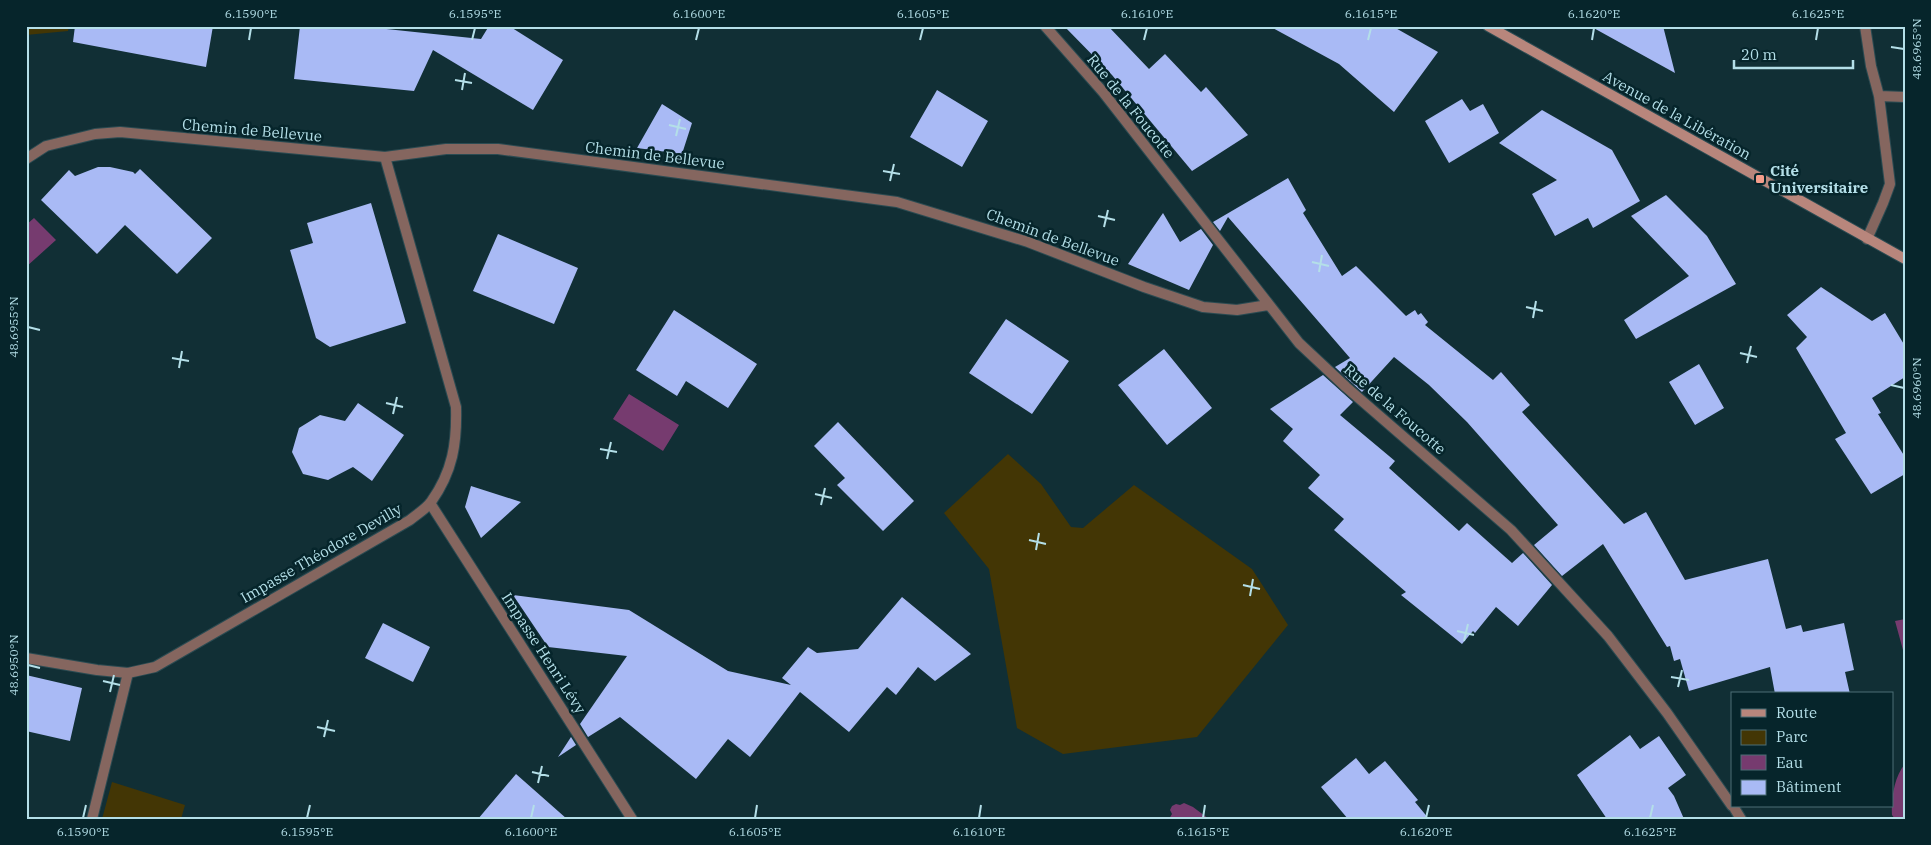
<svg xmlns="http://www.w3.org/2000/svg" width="1931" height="845" viewBox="0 0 1931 845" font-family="'IBM Plex Serif',serif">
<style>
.green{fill:#433605}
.water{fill:#763b6f}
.building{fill:#a9baf5}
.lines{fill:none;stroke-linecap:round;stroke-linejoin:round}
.minor-casing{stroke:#2b4b52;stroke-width:12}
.secondary-casing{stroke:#2b4b52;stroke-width:12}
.minor{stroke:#85665f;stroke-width:10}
.secondary{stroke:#b8867c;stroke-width:10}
.ticks{fill:none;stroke:#b4dfe8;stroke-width:2}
.poi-dot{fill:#f49d8b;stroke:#06252b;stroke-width:2}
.labels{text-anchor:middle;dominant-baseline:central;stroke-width:5;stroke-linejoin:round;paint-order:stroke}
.street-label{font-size:15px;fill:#b4dfe8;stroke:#06252b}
.poi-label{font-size:15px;font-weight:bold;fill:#b4dfe8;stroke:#06252b;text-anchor:start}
.neatline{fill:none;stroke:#b4dfe8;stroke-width:2}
.ticks-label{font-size:12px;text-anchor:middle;fill:#b4dfe8}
</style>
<rect width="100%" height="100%" fill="#112f35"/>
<path class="green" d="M 26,26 L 69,26 L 68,31 L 26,35 Z
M 1008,454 L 1041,484 L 1071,527 L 1083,528 L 1134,485 L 1252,569 L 1288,625 L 1197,737 L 1063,754 L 1017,728 L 989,569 L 944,513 Z
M 112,782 L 185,805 L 181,819 L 102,819 Z"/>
<path class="water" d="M 34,218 L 56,240 L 26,267 L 26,225 Z
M 629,394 L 679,425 L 663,451 L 613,419 Z
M 1905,619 L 1905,649 L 1903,650 L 1895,621 Z
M 1905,764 L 1905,819 L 1895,819 L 1892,815 C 1891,799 1894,777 1905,764 Z
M 1184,803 L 1193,807 L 1209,819 L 1169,819 L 1172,814 L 1170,810 L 1172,806 L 1176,804 L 1180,805 Z"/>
<path class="building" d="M 75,26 L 213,26 L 206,67 L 73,42 Z
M 300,26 L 358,26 L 481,39 L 489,26 L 509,26 L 563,60 L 533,110 L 433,50 L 414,91 L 294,79 Z
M 1064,26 L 1108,26 L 1149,69 L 1165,54 L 1201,92 L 1206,87 L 1248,135 L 1192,171 L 1112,75 Z
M 1269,26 L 1392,26 L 1438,52 L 1394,112 L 1339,64 Z
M 1590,26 L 1663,26 L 1675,73 Z
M 937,90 L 988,121 L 962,167 L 910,137 Z
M 1462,99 L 1470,111 L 1483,104 L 1499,133 L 1449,163 L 1425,121 Z
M 662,104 L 692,123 L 682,154 L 637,148 Z
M 1542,110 L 1612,150 L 1640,201 L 1593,228 L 1588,218 L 1555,236 L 1532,194 L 1557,180 L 1499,143 Z
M 98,167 L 110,167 L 133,172 L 135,174 L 140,169 L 212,238 L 177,274 L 125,225 L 97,254 L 41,200 L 69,170 L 75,176 Z
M 1288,178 L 1306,210 L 1303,213 L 1342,276 L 1356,266 L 1406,316 L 1415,310 L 1418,315 L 1421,313 L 1428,322 L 1425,325 L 1493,380 L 1501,372 L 1530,405 L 1522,412 L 1624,524 L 1646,512 L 1685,580 L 1768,559 L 1786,629 L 1801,625 L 1803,632 L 1844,623 L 1854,670 L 1845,672 L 1850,694 L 1775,694 L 1770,667 L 1689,691 L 1680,659 L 1674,661 L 1670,646 L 1667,647 L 1603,544 L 1562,576 L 1534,545 L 1558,525 L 1467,422 L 1429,385 L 1394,357 L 1362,392 L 1351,382 L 1335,367 L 1350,358 L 1228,217 L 1220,231 L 1213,222 Z
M 1666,195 L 1707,236 L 1736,284 L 1636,339 L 1624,320 L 1689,276 L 1631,216 Z
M 371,203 L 406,323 L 330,347 L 316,338 L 290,250 L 313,243 L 307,223 Z
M 1163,213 L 1180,242 L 1201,229 L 1213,245 L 1189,290 L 1128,264 Z
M 498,234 L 578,268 L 554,324 L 473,291 Z
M 1821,287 L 1872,321 L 1885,313 L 1905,346 L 1905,377 L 1872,398 L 1881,413 L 1878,414 L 1905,457 L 1905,474 L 1871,494 L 1835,439 L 1846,433 L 1796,348 L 1807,337 L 1787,315 Z
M 674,310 L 757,364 L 728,408 L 686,381 L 677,396 L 636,370 Z
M 1006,319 L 1069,361 L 1032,414 L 969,373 Z
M 1164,349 L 1212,408 L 1167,445 L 1118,385 Z
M 1699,364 L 1724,408 L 1695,425 L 1669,382 Z
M 1323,375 L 1353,402 L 1340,415 L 1395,461 L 1389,468 L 1459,531 L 1467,523 L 1512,563 L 1523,553 L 1552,585 L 1518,626 L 1496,607 L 1475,633 L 1473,631 L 1462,644 L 1401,595 L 1406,592 L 1334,530 L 1344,519 L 1308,488 L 1320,475 L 1283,441 L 1293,429 L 1270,409 Z
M 358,403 L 404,435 L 372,481 L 353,467 L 328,480 L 303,474 L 292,452 L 299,428 L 320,415 L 345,421 Z
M 838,422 L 914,501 L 883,531 L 837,485 L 845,478 L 814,446 Z
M 471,486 L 521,502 L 481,538 L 465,507 Z
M 513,595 L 629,610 L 728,671 L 791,685 L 782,678 L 808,647 L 817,653 L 858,649 L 902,597 L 971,654 L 935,681 L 918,667 L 896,695 L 887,687 L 849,732 L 800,692 L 750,757 L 728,739 L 696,779 L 620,717 L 588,737 L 580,724 L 627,656 L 548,647 Z
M 383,623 L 430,647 L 413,682 L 365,658 Z
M 26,675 L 82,688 L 70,741 L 26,731 Z
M 1630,735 L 1640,749 L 1659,736 L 1686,775 L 1668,788 L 1674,796 L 1684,819 L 1607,819 L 1577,775 Z
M 571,737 L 576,745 L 558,757 Z
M 1356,758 L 1369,774 L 1385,761 L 1418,800 L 1415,802 L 1429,819 L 1348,819 L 1321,787 Z
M 516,774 L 567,819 L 478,819 Z"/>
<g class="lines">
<defs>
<path id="minor" d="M 1045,26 L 1103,92 L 1299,343 L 1346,387 L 1511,530 L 1608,636 L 1667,713 L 1732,806
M 1865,26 L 1871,66 L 1879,96 L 1890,184 L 1883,203 L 1867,239
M 1879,96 L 1905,97
M 26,159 L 46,146 L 95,134 L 120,132 L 385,157 L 446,149 L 498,149 L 897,202 L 1028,242 L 1144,287 L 1203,307 L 1237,310 L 1268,305
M 430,503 L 632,819
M 26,658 L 97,670 L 128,673 L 155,667 L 410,520 C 417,514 426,509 431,502 C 453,471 457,443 456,407 L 385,157
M 1733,806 L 1741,819
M 92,819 L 128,673"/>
<path id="secondary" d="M 1488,26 L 1905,259"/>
</defs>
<use href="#minor" class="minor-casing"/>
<use href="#secondary" class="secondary-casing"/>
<use href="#minor" class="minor"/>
<use href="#secondary" class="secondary"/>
</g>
<path class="ticks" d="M 249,40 L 251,28M 472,40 L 475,28M 696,40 L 699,28M 920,40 L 923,28M 1144,40 L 1147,28M 1368,40 L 1371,28M 1592,40 L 1594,28M 1816,40 L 1818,28M 1891,47 L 1904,49M 455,80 L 472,83M 462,90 L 465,73M 669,125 L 686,129M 676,136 L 680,119M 883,171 L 900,174M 890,181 L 894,164M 1098,216 L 1115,220M 1104,227 L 1108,210M 1312,262 L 1329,266M 1319,272 L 1322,255M 1526,307 L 1543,311M 1533,318 L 1536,301M 28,327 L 40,330M 1740,353 L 1757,357M 172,358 L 189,361M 1747,363 L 1751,346M 179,368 L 182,351M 1891,385 L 1904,388M 386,403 L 403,407M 393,414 L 397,397M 600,449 L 617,452M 607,459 L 611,442M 815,494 L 832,498M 821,505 L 825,488M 1029,540 L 1046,544M 1036,550 L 1039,533M 1243,585 L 1260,589M 1250,596 L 1253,579M 1457,631 L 1474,635M 1464,641 L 1468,624M 28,665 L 40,668M 1671,677 L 1689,680M 103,681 L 120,685M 1678,687 L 1682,670M 110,692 L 114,675M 317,727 L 335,731M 324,737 L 328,720M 532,772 L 549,776M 538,783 L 542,766M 83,818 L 86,805M 307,818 L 310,805M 531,818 L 534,805M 755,818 L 757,805M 979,818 L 981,805M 1203,818 L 1205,805M 1426,818 L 1429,805M 1650,818 L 1653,805"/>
<rect class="poi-dot" x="1755" y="174" width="10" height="10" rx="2.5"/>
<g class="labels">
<g class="street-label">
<text transform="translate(1131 106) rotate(51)">Rue de la Foucotte</text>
<text transform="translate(1677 115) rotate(29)">Avenue de la Libération</text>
<text transform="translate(252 130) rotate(5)">Chemin de Bellevue</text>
<text transform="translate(655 155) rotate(7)">Chemin de Bellevue</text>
<text transform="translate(1053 237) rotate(20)">Chemin de Bellevue</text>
<text transform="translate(1395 409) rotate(41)">Rue de la Foucotte</text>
<text transform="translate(321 553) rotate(-30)">Impasse Théodore Devilly</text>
<text transform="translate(544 653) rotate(57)">Impasse Henri Lévy</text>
</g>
<g class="poi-label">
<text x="1770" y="170">Cité<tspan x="1770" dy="17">Universitaire</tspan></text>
</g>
</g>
<rect width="1931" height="845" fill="none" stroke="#06252b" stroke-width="55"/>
<rect x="1731" y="692" width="162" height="115" fill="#06252b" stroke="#4c6f77"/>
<rect x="1741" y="709" width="25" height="8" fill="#b8867c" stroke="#4c6f77"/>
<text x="1776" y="718" font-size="15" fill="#b4dfe8">Route</text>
<rect x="1741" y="730" width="25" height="15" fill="#433605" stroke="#4c6f77"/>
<text x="1776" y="742" font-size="15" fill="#b4dfe8">Parc</text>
<rect x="1741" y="755" width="25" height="15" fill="#763b6f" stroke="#4c6f77"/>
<text x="1776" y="768" font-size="15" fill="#b4dfe8">Eau</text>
<rect x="1741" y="780" width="25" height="15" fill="#a9baf5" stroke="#4c6f77"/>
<text x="1776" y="792" font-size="15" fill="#b4dfe8">Bâtiment</text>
<path d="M1734 60v8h119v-8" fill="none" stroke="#b4dfe8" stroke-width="2.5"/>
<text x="1741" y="60" font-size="15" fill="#b4dfe8" stroke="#06252b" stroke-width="4" paint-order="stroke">20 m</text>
<rect x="28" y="28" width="1876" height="790" class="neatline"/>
<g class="ticks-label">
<text x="251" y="18">6.1590°E</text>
<text x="475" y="18">6.1595°E</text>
<text x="699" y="18">6.1600°E</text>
<text x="923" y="18">6.1605°E</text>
<text x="1147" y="18">6.1610°E</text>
<text x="1371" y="18">6.1615°E</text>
<text x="1594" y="18">6.1620°E</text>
<text x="1818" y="18">6.1625°E</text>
<text transform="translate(1917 49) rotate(-90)" y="4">48.6965°N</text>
<text transform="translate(14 327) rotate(-90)" y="4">48.6955°N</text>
<text transform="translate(1917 388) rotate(-90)" y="4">48.6960°N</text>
<text transform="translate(14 665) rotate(-90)" y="4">48.6950°N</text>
<text x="83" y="836">6.1590°E</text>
<text x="307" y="836">6.1595°E</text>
<text x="531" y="836">6.1600°E</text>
<text x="755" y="836">6.1605°E</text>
<text x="979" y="836">6.1610°E</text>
<text x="1203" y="836">6.1615°E</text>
<text x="1426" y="836">6.1620°E</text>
<text x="1650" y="836">6.1625°E</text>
</g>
</svg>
